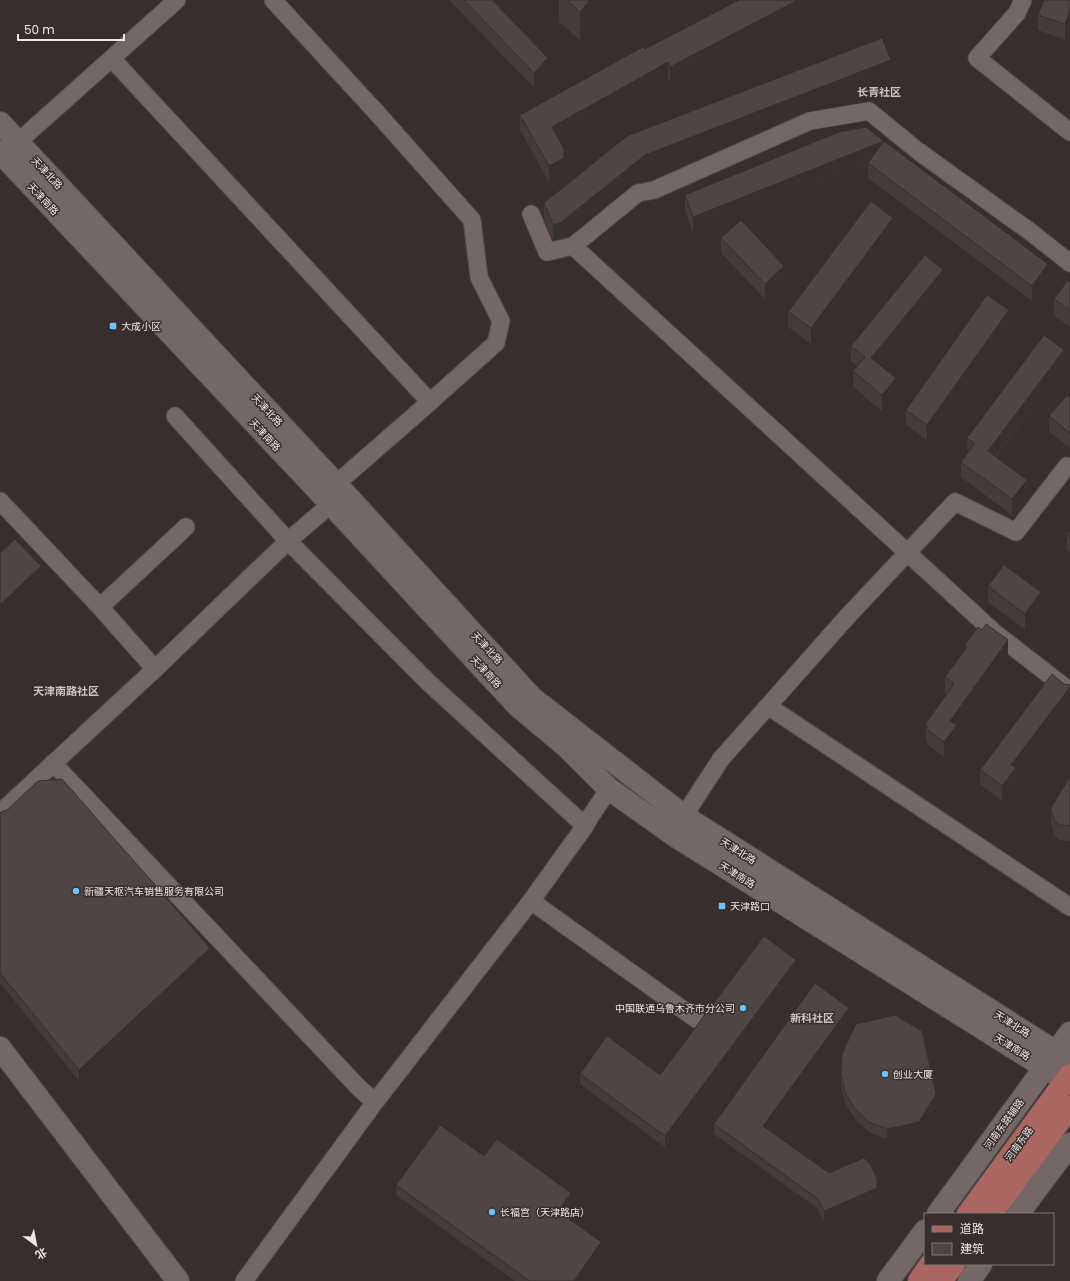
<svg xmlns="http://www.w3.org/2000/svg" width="1070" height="1281" viewBox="0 0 1070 1281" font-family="Poppins,'Noto Sans SC',sans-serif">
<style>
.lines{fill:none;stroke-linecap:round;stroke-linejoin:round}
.street-casing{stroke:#554c4b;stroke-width:19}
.secondary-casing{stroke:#554c4b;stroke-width:24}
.primary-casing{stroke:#554c4b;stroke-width:24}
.street{stroke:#736867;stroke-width:17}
.secondary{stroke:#736867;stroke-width:22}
.primary{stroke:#aa6762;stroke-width:22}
.wall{fill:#443b3a}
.shaded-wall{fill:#373030}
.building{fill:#4f4544;stroke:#373030}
.poi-dot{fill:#6ec2f3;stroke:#382e2d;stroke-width:1.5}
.labels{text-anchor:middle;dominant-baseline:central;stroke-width:3;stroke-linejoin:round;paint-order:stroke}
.street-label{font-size:10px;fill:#ede7e6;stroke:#382e2d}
.poi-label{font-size:10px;fill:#ede7e6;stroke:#382e2d;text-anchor:start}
.neighbourhood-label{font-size:11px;font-weight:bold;fill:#cfc2c1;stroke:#382e2d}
</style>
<rect width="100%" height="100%" fill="#382e2d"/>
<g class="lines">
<defs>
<path id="street" d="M 273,0 L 377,113 L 472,220 L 479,277 L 501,321 L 496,343 L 430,402
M 1023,0 L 1017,13 L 977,58 L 1070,132
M 112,59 L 430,402 L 336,484
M 18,142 L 177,0
M 531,214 L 547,252 L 573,246 L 638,193 L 654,190 L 810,121 L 869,111 L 918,151 L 1032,233 L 1070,263
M 573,246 L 995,633 L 1070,691
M 175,416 L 288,541 L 428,682 L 585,826
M 0,501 L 100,607 L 155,669
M 100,607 L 186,527
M 768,706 L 1070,907
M 53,763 L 359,1088 L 375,1102
M 0,813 L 155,669 L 288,541 L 331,504
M 681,828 L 691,805 L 721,759 L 846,618 L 955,502 L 1016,532 L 1067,466 L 1070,467
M 531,901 L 696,1019
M 244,1281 L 375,1102 L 531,901 L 585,826 L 590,817 L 609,789"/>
<path id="secondary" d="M 0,123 L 336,484 L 532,698 L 685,817 L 1070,1061
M 0,152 L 331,504 L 518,706 L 566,746 L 609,789 L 677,837 L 1070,1083
M 0,1048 L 178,1281
M 938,1214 L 1070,1033
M 1018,1214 L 1070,1144
M 888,1281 L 925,1231
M 969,1281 L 981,1264"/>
<path id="primary" d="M 968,1214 L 1070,1075
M 991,1214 L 1070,1107
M 919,1281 L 931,1264
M 941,1281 L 954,1264"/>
</defs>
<use href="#street" class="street-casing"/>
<use href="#secondary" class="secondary-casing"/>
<use href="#primary" class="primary-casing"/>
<use href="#street" class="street"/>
<use href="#secondary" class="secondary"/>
<use href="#primary" class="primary"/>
</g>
<path class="wall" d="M 449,0 L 492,0 L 548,74 L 534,88 Z
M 559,0 L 615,0 L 580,40 L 559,22 Z
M 739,0 L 670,82 L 668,78 L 559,138 L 564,164 L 564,174 L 549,182 L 520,130 L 520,115 Z
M 1070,0 L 1070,26 L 1065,40 L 1038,30 L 1038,15 Z
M 891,76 L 645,170 L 560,239 L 553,240 L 544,219 L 544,203 Z
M 839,132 L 1048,279 L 1032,301 L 868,178 L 868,163 L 693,233 L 685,210 L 685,195 Z
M 893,233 L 811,344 L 788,327 L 788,312 Z
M 721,238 L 784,281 L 765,299 L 721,253 Z
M 1070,281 L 1070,327 L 1054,315 L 1054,299 Z
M 943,285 L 879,364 L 896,394 L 882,411 L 853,387 L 853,371 L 857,366 L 851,361 L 851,346 Z
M 1009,325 L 927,440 L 906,425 L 906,410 Z
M 1064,365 L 996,457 L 1027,495 L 1012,515 L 961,477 L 961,462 L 968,453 L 967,438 Z
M 1070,398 L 1070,448 L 1049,432 L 1049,416 Z
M 1070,531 L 1070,552 L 1067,550 L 1067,534 Z
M 988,586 L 1041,607 L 1025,629 L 988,602 Z
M 965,645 L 1008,656 L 957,727 L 957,741 L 944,757 L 928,745 L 926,738 L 926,723 L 947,694 L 945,693 L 945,677 L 965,649 Z
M 980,770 L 1016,775 L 1016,784 L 1002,801 L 980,785 Z
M 1070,777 L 1070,841 L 1060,840 L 1054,835 L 1051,823 L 1051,808 Z
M 0,814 L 210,958 L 79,1081 L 0,983 Z
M 796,970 L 665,1147 L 580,1084 L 580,1074 L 660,1075 Z
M 849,1018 L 768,1130 L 829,1173 L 877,1179 L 877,1198 L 824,1221 L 818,1209 L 714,1134 L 714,1124 Z
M 841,1073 L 936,1105 L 919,1132 L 887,1139 L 869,1132 L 855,1119 L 845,1103 L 841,1084 Z
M 484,1156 L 571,1203 L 563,1215 L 601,1253 L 581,1281 L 515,1281 L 396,1195 L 396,1185 Z"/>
<path class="shaded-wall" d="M 590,0 L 615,0 L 580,40 L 580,12 Z
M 798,0 L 827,0 L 670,82 L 670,67 Z
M 1070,11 L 1070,26 L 1065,40 L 1065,24 Z
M 548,58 L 548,74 L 534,88 L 534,73 Z
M 891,60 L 891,76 L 645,170 L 560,239 L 553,240 L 553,225 L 645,155 Z
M 668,62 L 668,78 L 552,142 L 552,127 Z
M 884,141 L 884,156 L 693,233 L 693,217 Z
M 564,149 L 564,174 L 549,182 L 549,166 Z
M 893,218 L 893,233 L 811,344 L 811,328 Z
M 1048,264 L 1048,279 L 1032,301 L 1032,286 Z
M 784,266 L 784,281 L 765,299 L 765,284 Z
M 943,270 L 943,285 L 871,374 L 871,358 Z
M 1009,310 L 1009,325 L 927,440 L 927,425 Z
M 1064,350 L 1064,365 L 988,466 L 988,451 Z
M 896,378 L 896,394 L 882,411 L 882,395 Z
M 1027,480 L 1027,495 L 1012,515 L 1012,499 Z
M 41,566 L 41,577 L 0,616 L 0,605 Z
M 1041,592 L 1041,607 L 1025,629 L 1025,614 Z
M 1008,640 L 1008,656 L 957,727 L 957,741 L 944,757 L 944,742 L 950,721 Z
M 1070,687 L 1070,702 L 1016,775 L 1016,784 L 1002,801 L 1002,786 L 1011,765 Z
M 210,948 L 210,958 L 79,1081 L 79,1070 Z
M 796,960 L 796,970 L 665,1147 L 665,1136 Z
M 849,1008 L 849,1018 L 763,1137 L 763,1126 Z
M 936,1094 L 936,1105 L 919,1132 L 887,1139 L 887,1129 Z
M 877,1188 L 877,1198 L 824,1221 L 824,1211 Z
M 571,1193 L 571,1203 L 558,1222 L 558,1211 Z
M 601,1242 L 601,1253 L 581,1281 L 574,1281 Z"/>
<path class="building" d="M 464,0 L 492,0 L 548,58 L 534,73 Z
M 567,0 L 590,0 L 580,12 Z
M 739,0 L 798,0 L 670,67 L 668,62 L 552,127 L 564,149 L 564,158 L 549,166 L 520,115 L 643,47 L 645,49 Z
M 1044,0 L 1070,0 L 1070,11 L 1065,24 L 1038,15 Z
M 882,38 L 891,60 L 645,155 L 560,223 L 553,225 L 544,203 L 627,136 Z
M 866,127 L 884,141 L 693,217 L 685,195 L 839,132 Z
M 884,141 L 1048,264 L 1032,286 L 868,163 Z
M 871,201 L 893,218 L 811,328 L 788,312 Z
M 741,220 L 784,266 L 765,284 L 721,238 Z
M 925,255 L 943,270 L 871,358 L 896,378 L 882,395 L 853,371 L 865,357 L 851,346 Z
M 1068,280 L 1070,281 L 1070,311 L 1054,299 Z
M 987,295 L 1009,310 L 927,425 L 906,410 Z
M 1044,335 L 1064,350 L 988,451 L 1027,480 L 1012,499 L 961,462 L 975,443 L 967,438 Z
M 1067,395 L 1070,398 L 1070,433 L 1049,416 Z
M 1070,531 L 1070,537 L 1067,534 Z
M 15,539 L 41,566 L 0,605 L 0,553 Z
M 1004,565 L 1041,592 L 1025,614 L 988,586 Z
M 986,624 L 1008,640 L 950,721 L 957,725 L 944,742 L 928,730 L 926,723 L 954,684 L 945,677 L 967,647 L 965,645 L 978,627 L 982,630 Z
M 1052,674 L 1064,684 L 1070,685 L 1070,687 L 1011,765 L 1016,768 L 1002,786 L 980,770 Z
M 1070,777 L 1070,826 L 1060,825 L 1054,820 L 1051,808 Z
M 62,779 L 210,948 L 79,1070 L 0,973 L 0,814 L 1,812 L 7,810 L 38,781 Z
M 764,936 L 796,960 L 665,1136 L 580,1074 L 607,1036 L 660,1075 Z
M 815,983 L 849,1008 L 763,1126 L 829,1173 L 864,1158 L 870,1164 L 874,1171 L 877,1179 L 877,1188 L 824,1211 L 818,1199 L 714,1124 Z
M 895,1015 L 922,1031 L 936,1094 L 919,1122 L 887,1129 L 869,1122 L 855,1109 L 845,1092 L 841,1073 L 842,1054 L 856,1024 Z
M 440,1125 L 484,1156 L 497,1139 L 571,1193 L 558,1211 L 601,1242 L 574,1281 L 530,1281 L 396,1185 Z"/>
<g class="poi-dot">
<rect x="109" y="322" width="8" height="8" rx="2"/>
<circle cx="76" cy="891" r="4"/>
<rect x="718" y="902" width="8" height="8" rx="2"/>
<circle cx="743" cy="1008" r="4"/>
<circle cx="885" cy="1074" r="4"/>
<circle cx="492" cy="1212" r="4"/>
</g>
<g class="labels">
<g class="street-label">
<text transform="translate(47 173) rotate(47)">天津北路</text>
<text transform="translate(43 199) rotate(47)">天津南路</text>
<text transform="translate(267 410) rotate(47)">天津北路</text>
<text transform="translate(265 435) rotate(47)">天津南路</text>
<text transform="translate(487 648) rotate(47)">天津北路</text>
<text transform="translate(486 672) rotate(47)">天津南路</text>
<text transform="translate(738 851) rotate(32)">天津北路</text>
<text transform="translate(737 875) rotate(32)">天津南路</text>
<text transform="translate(1012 1024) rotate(32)">天津北路</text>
<text transform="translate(1012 1047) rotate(32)">天津南路</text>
<text transform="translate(1004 1124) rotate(-54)">河南东路辅路</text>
<text transform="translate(1019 1144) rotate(-54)">河南东路</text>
</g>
<g class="poi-label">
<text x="121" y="326">大成小区</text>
<text x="84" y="891">新疆天枢汽车销售服务有限公司</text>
<text x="730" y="906">天津路口</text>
<text x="735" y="1008" text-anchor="end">中国联通乌鲁木齐市分公司</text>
<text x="893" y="1074">创业大厦</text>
<text x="500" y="1212">长福宫（天津路店）</text>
</g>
<g class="neighbourhood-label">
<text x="879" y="92">长青社区</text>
<text x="66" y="691">天津南路社区</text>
<text x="812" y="1018">新科社区</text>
</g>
</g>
<rect x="924" y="1213" width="130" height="52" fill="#382e2d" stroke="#807877"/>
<rect x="932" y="1226" width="20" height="6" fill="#aa6762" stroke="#807877"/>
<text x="960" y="1233" font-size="12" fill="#ede7e6">道路</text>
<rect x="932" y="1243" width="20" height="12" fill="#4f4544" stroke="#807877"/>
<text x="960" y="1253" font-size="12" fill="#ede7e6">建筑</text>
<g transform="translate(36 1245) rotate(148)" stroke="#382e2d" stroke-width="3" paint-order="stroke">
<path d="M0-3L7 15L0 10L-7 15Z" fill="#ede7e6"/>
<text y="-6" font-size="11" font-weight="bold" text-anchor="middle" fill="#ede7e6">北</text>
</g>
<path d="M18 34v6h106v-6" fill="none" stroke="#ede7e6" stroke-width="2"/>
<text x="24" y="34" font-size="12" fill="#ede7e6" stroke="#382e2d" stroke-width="3" paint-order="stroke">50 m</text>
</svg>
